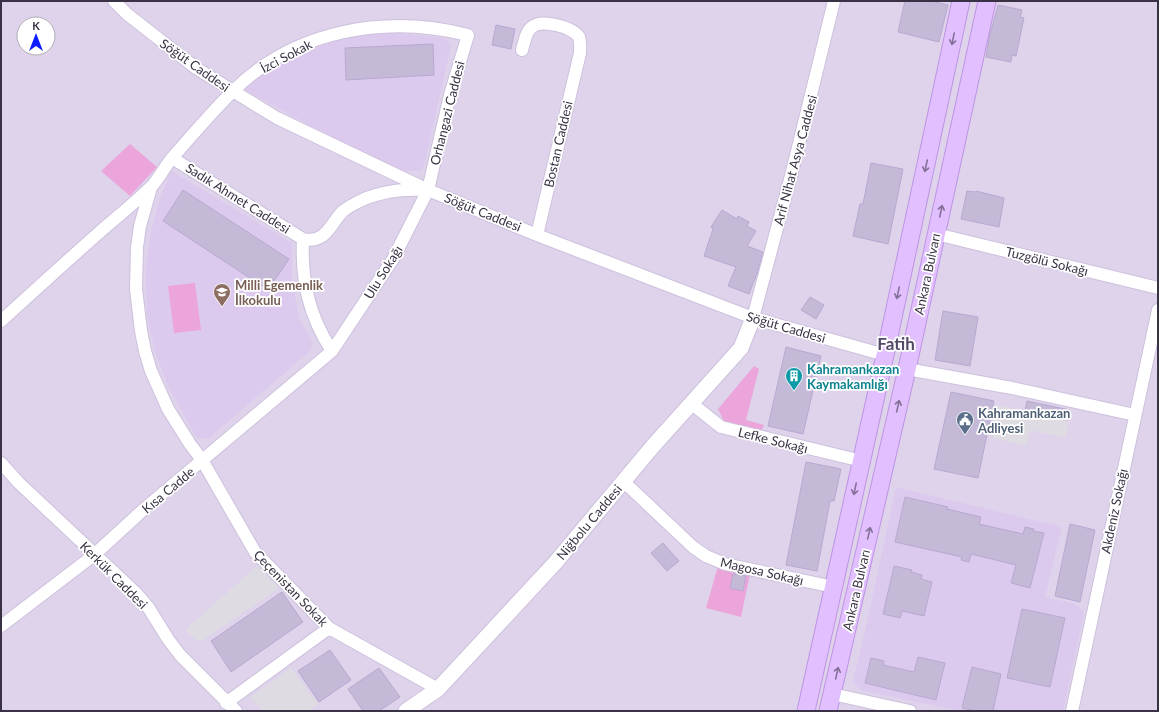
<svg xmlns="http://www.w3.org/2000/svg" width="1159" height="712" viewBox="0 0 1159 712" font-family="Lato,sans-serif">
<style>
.residential{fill:#ded3eb;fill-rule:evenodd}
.education{fill:#dccaee}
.green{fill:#eca5db}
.parking{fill:#dedbe2}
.building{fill:#c5b9d8;stroke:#b8a8d1}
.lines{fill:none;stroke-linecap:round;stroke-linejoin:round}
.minor-casing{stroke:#cdc0dd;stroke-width:14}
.tertiary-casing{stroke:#cdc0dd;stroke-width:17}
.secondary-casing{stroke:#be94e4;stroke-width:19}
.minor{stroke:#fff;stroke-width:12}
.tertiary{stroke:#fff;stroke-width:15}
.secondary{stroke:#e2bfff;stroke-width:17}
.oneway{stroke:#857198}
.labels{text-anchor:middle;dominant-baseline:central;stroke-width:3.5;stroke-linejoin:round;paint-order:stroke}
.street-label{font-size:13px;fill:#393244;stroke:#fff}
.education-label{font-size:13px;font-weight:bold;fill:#785e54;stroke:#fff;text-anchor:start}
.culture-label{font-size:13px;font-weight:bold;fill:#0d838f;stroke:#fff;text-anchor:start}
.service-label{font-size:13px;font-weight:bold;fill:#4e5e75;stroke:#fff;text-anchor:start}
.district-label{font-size:17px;font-weight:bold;fill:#544868;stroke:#fff}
</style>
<rect width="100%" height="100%" fill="#eae1f3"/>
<path class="residential" d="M 1,1 L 1158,1 L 1158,711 L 1,711 ZM 24,24 L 48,24 L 48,48 L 24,48 Z"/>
<path class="education" d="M 392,33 L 426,36 L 443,38 L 448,40 L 451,46 L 424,166 L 420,171 L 395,171 L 246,91 L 246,82 L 276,63 L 308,49 L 342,39 L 375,34 Z
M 171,171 L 292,243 L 292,277 L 299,318 L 313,343 L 310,351 L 209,438 L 197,438 L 168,386 L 155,352 L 147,315 L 146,284 L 146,268 L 151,232 L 160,199 Z
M 896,487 L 1062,527 L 1045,597 L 1076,604 L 1084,613 L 1063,711 L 961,711 L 860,690 L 853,681 L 867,622 Z"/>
<path class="green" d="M 130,144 L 157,167 L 130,196 L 101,171 Z
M 195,283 L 201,330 L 174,333 L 168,286 Z
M 754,366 L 759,369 L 746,420 L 764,425 L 761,432 L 725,423 L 718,409 Z
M 718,566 L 750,574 L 741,617 L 706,608 Z"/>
<path class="parking" d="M 997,405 L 1069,422 L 1065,438 L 1030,430 L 1026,446 L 993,438 L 994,433 L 990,432 Z
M 257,566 L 279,588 L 200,642 L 185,630 Z
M 291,668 L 318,704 L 308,711 L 263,711 L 250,697 Z"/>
<path class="building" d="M 905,1 L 931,1 L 948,5 L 939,42 L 898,32 Z
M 998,5 L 1022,10 L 1020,17 L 1024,18 L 1016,56 L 1012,55 L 1011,62 L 986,57 L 989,38 Z
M 496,25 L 515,29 L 511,49 L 492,45 Z
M 433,44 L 434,75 L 346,80 L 345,48 Z
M 871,163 L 903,169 L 888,244 L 853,236 L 860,204 L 863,204 Z
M 183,190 L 289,259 L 268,290 L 163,221 Z
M 967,191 L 975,192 L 976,191 L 1004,198 L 999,227 L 961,219 Z
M 722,210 L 737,219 L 738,216 L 749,222 L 747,226 L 756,231 L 747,246 L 763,252 L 758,271 L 749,294 L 728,286 L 736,267 L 704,256 L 713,229 L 711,227 Z
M 810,297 L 824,305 L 816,319 L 801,310 Z
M 943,311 L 978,317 L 970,366 L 935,360 Z
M 786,347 L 821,356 L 803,434 L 768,426 Z
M 951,392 L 994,401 L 978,478 L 934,469 Z
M 1027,401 L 1070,410 L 1068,420 L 1025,411 Z
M 806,462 L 841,469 L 834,501 L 830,501 L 817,571 L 786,565 Z
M 905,497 L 948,507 L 947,509 L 981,517 L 979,524 L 1023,534 L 1025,527 L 1034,529 L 1033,531 L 1044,533 L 1030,588 L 1011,583 L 1016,565 L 971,554 L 969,562 L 961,560 L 962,557 L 895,542 Z
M 1070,524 L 1095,530 L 1080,602 L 1055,596 Z
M 663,543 L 679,561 L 667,571 L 651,553 Z
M 894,566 L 912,570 L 911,572 L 922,575 L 921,579 L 932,582 L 924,616 L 902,611 L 900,618 L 883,614 Z
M 733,574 L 746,576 L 743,591 L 730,588 Z
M 282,592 L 303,622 L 231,672 L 211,641 Z
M 1022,609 L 1065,618 L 1050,687 L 1007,678 Z
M 330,650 L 351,680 L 319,702 L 298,671 Z
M 918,657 L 945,663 L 936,700 L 865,683 L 871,658 L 884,661 L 883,665 L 914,672 Z
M 972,667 L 1001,674 L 993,711 L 975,711 L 962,708 Z
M 379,668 L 400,697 L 379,711 L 363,711 L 348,689 Z"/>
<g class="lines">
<defs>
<path id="minor" d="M 114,1 L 127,14 L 196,68 L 233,91 L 277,118 L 428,190 L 537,235 L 753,318 L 885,355
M 522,50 C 524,43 526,31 532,27 C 542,19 573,27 579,37 C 581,43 580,48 580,53 L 537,235
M 172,158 L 303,239 C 326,244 330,224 343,211 C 347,208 352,205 356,203 C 377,192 399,189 422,190
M 151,187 L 140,226 L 137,247 L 136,289 L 141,331 L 145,351 L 151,371 L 168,409 L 190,444 L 202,460 L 255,552 L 329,628 L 438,689
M 936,234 L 1158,288
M 303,239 C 301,281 309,316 332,351
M 753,318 L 792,172 L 834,1
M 1,321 C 35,290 68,260 102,230 C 118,216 137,201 152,186 C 160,177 165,166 173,157 C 192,135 212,112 232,92 C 294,30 385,14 468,35 L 450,95 L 428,190 L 393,259 L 332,351 L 144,509 L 94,555 L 1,626
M 907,369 L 1012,388 L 1135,415
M 691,403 L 721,427 L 862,461
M 1,463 L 19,483 L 136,593 L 148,607 L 168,639 L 180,655 L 236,711
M 623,481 L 693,547 L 706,556 L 725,564 L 834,587
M 832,694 L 910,711
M 226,703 L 329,628
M 1072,711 L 1158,310"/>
<path id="tertiary" d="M 406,711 L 438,689 L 555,563 L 653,446 L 741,348 L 753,318"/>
<path id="secondary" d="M 806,711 L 885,355 L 961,1
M 828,711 L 907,369 L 987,1"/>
</defs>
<use href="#minor" class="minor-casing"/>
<use href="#tertiary" class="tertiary-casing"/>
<use href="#secondary" class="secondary-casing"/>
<use href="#minor" class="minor"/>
<use href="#tertiary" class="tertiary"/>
<use href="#secondary" class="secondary"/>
</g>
<defs><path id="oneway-shaft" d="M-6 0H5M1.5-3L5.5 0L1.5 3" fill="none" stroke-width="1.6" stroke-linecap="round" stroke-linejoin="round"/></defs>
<g class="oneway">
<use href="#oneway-shaft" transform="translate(953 39) rotate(102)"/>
<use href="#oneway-shaft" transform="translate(926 166) rotate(102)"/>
<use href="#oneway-shaft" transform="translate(941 211) rotate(-78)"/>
<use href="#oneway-shaft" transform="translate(898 293) rotate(102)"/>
<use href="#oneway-shaft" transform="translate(898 406) rotate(-77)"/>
<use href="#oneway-shaft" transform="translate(855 489) rotate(102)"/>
<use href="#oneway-shaft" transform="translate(869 533) rotate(-77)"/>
<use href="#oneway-shaft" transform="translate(837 673) rotate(-77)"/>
</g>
<defs>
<symbol id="school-pin" viewBox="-11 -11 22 30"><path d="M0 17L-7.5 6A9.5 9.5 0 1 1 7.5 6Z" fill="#8d6e63" stroke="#fff"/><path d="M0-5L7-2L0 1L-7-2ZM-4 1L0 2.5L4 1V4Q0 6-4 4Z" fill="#fff"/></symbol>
<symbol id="building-pin" viewBox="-11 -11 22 30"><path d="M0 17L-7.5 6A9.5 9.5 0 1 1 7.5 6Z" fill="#0f9aa8" stroke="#fff"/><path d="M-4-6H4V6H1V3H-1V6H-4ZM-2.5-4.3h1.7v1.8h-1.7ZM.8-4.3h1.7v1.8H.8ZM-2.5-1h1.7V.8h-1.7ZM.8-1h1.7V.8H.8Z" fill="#fff"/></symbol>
<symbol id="civic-pin" viewBox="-11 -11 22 30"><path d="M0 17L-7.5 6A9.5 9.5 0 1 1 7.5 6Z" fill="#5c6f8a" stroke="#fff"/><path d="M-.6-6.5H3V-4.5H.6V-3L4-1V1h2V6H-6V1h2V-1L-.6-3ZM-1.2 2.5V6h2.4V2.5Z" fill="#fff"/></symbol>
</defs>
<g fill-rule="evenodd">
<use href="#school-pin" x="212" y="282" width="20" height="27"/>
<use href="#building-pin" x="784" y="366" width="20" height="27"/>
<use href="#civic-pin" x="955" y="410" width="20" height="27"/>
</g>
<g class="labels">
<g class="street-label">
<text transform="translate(286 56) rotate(-28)">İzci Sokak</text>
<text transform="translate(195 65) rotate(35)">Söğüt Caddesi</text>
<text transform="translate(447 113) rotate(-76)">Orhangazi Caddesi</text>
<text transform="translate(558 144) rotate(-77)">Bostan Caddesi</text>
<text transform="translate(795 160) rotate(-75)">Arif Nihat Asya Caddesi</text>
<text transform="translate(238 198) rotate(32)">Sadık Ahmet Caddesi</text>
<text transform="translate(483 212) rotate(22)">Söğüt Caddesi</text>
<text transform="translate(1047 261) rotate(14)">Tuzgölü Sokağı</text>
<text transform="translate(383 272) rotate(-58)">Ulu Sokağı</text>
<text transform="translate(927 274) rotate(-78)">Ankara Bulvarı</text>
<text transform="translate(786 327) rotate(16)">Söğüt Caddesi</text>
<text transform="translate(773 440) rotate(14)">Lefke Sokağı</text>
<text transform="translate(168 490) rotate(-40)">Kısa Cadde</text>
<text transform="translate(1114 511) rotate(-78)">Akdeniz Sokağı</text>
<text transform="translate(589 522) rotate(-50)">Niğbolu Caddesi</text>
<text transform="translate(762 571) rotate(13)">Magosa Sokağı</text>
<text transform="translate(114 575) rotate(45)">Kerkük Caddesi</text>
<text transform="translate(291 588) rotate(46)">Çeçenistan Sokak</text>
<text transform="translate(856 590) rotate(-77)">Ankara Bulvarı</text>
</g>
<g class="education-label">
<text x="235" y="285">Milli Egemenlik<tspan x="235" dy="15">İlkokulu</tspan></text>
</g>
<g class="culture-label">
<text x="807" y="369">Kahramankazan<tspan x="807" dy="15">Kaymakamlığı</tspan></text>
</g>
<g class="service-label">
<text x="978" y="413">Kahramankazan<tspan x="978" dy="15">Adliyesi</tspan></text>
</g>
<g class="district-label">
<text x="896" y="343">Fatih</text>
</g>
</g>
<rect width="1159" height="712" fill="none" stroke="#393244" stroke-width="4"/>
<g transform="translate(36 36)"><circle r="19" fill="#ffffff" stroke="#b0adb4"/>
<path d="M0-3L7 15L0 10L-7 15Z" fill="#0c1cff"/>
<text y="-6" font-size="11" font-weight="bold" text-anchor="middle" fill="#393244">K</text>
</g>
</svg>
